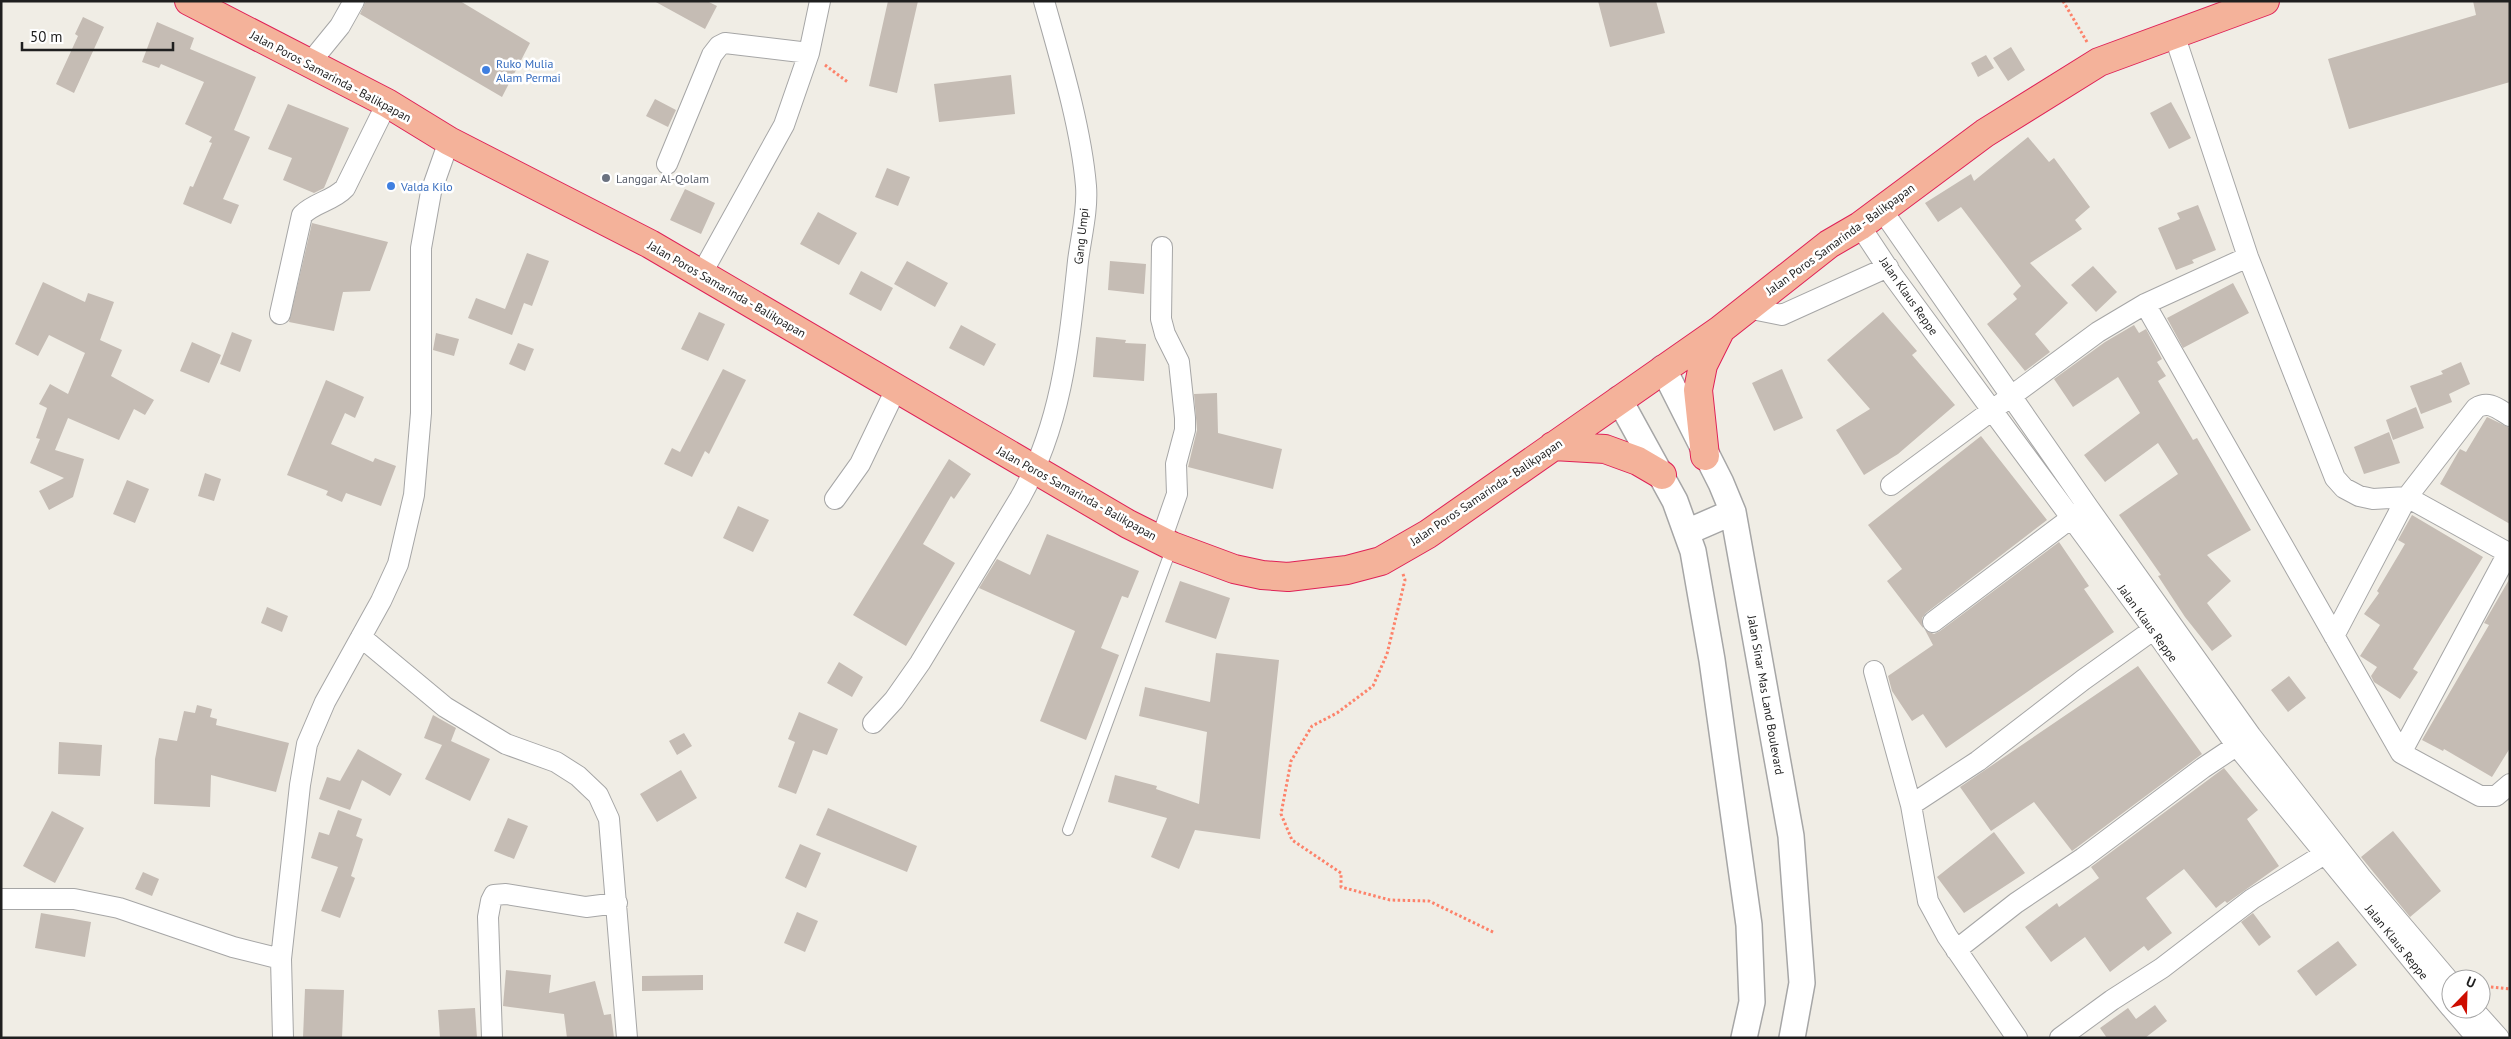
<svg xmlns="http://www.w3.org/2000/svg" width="2511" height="1039" viewBox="0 0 2511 1039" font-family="'PT Sans',sans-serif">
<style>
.building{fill:#c5bcb4}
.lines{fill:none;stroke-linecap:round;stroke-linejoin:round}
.service-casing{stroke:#a6a6a6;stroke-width:12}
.minor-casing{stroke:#a6a6a6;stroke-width:22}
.tertiary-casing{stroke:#a6a6a6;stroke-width:28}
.trunk-casing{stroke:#df2157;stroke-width:30}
.path{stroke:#fd826a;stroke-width:3;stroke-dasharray:2.5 2.5;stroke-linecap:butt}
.service{stroke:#fff;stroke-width:10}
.minor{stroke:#fff;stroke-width:20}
.tertiary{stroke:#fff;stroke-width:25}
.trunk{stroke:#f4b29a;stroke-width:28}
.shop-dot{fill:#3f7fe0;stroke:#fff;stroke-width:2}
.worship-dot{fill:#6b7280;stroke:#fff;stroke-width:2}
.labels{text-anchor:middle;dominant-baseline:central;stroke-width:5;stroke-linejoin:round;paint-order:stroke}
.shop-label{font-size:12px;fill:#366cbe;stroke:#fff;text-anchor:start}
.street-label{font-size:12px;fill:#1f1f1f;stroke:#fff}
.worship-label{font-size:12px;fill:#5b616d;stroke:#fff;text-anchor:start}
</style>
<rect width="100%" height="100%" fill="#f0ede5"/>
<path class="building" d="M 366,1 L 460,1 L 530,43 L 502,97 L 360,14 Z
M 654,1 L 707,1 L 717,6 L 705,29 Z
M 888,1 L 918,1 L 897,93 L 869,86 Z
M 1598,1 L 1656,1 L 1665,33 L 1610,47 Z
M 2473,1 L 2510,1 L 2510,82 L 2349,129 L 2328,59 L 2476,15 Z
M 83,17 L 104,27 L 74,93 L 56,84 L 78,36 L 75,34 Z
M 157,22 L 194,38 L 190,49 L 256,77 L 234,130 L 250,137 L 223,199 L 239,205 L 231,224 L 183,204 L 190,186 L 193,187 L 212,143 L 209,142 L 212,137 L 185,124 L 204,82 L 161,64 L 159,68 L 142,62 Z
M 2011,47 L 2025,70 L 2008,81 L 1993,58 Z
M 1986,55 L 1994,68 L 1978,77 L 1971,63 Z
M 1011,75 L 1015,114 L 939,122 L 934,84 Z
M 655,99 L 676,110 L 668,127 L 646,116 Z
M 2171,102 L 2191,138 L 2169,149 L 2150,113 Z
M 288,104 L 349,128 L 324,188 L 314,193 L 283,180 L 292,158 L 268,149 Z
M 2028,137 L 2049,162 L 2054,158 L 2090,207 L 2075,220 L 2082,229 L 2030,263 L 2068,303 L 2035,334 L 2050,352 L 2025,371 L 1987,324 L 2017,299 L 2013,294 L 2021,286 L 1961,207 L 1938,222 L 1925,203 L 1971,174 L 1974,181 Z
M 887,168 L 910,177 L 898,206 L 875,197 Z
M 685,189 L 715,203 L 701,234 L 670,220 Z
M 2198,205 L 2216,250 L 2192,260 L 2194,263 L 2176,270 L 2158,228 L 2180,219 L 2177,213 Z
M 818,212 L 857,233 L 839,265 L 800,244 Z
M 312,223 L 388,242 L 370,291 L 343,292 L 334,331 L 289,322 Z
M 527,253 L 549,261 L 532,306 L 524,303 L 512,335 L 468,318 L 476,298 L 505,309 Z
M 907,261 L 948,283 L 935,307 L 894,284 Z
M 1110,261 L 1146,264 L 1144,294 L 1108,290 Z
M 2093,266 L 2117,292 L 2096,312 L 2071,285 Z
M 861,271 L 893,288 L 881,311 L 849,294 Z
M 43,282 L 85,302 L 88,293 L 114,302 L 100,340 L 122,350 L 111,376 L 154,400 L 145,415 L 134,409 L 119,440 L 68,418 L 55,450 L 84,459 L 73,497 L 49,510 L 39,491 L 64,478 L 30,463 L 40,439 L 36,438 L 47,408 L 39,404 L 50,384 L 68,394 L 85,353 L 49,335 L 38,356 L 15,344 Z
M 2233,283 L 2249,313 L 2183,348 L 2167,318 Z
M 699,312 L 725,324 L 708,361 L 681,349 Z
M 1883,312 L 1917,351 L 1912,355 L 1955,405 L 1898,454 L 1864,475 L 1836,430 L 1870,409 L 1827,360 Z
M 961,325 L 996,344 L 984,366 L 949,348 Z
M 2134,325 L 2139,333 L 2146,329 L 2162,359 L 2157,362 L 2166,376 L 2158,381 L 2193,440 L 2197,438 L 2251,530 L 2207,555 L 2231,581 L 2207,603 L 2232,636 L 2212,651 L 2185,617 L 2158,576 L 2161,575 L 2119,515 L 2178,474 L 2158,443 L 2105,482 L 2084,455 L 2140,413 L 2118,377 L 2073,407 L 2054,379 L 2105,342 Z
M 232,332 L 252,340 L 240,372 L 220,364 Z
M 436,333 L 459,339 L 454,356 L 433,350 Z
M 1096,337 L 1126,340 L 1125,343 L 1146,344 L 1144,381 L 1093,377 Z
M 192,342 L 221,355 L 209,383 L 180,371 Z
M 518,343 L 534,349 L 525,371 L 509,364 Z
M 2461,362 L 2470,384 L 2449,394 L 2452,402 L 2421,414 L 2410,386 L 2443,374 L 2441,371 Z
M 723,369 L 746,380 L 709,454 L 705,451 L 692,477 L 664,464 L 672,448 L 680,452 Z
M 1782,369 L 1803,418 L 1774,431 L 1752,383 Z
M 326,380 L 364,397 L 355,418 L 345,413 L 331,444 L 373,462 L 375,458 L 396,466 L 381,506 L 346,493 L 342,502 L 326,495 L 328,491 L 287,475 Z
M 1217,393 L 1218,433 L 1282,449 L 1273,489 L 1188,467 L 1197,430 L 1194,394 Z
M 2416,407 L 2424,428 L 2393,440 L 2386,420 Z
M 2487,417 L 2510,428 L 2510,524 L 2440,484 L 2460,449 L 2466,452 Z
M 2389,432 L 2400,463 L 2364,474 L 2354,447 Z
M 1981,436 L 2047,520 L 1926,613 L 1922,618 L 1923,628 L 1887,581 L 1902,569 L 1868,525 Z
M 949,459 L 971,474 L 954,499 L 951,496 L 923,544 L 955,563 L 906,646 L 853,615 Z
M 205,473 L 221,479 L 214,501 L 198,496 Z
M 127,480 L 149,489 L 135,523 L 113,514 Z
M 738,506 L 769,520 L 753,552 L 723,538 Z
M 2412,515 L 2483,557 L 2413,669 L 2418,672 L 2400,699 L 2374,682 L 2371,676 L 2377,667 L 2360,656 L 2380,625 L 2364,614 L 2379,593 L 2377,591 L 2405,544 L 2398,540 Z
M 1047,534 L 1139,571 L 1128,598 L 1122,596 L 1101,648 L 1119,655 L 1086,740 L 1040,721 L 1075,631 L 979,588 L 997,559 L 1030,575 Z
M 2059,542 L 2089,586 L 2084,589 L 2114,632 L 1946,748 L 1923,714 L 1912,721 L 1892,691 L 1888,676 L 1933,645 L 1925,630 L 1934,634 L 1940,631 Z
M 2510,578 L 2510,748 L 2492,777 L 2444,749 L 2443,751 L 2422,740 L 2489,625 L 2484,623 Z
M 1180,581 L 1230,598 L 1216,639 L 1165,622 Z
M 267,607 L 288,616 L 282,632 L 261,623 Z
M 1216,653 L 1279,660 L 1260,839 L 1195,830 L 1179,869 L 1151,857 L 1167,818 L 1108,802 L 1115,775 L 1157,786 L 1156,789 L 1199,804 L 1207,732 L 1139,716 L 1145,687 L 1210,702 Z
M 839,662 L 863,677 L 852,697 L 827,683 Z
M 2138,666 L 2202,754 L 2072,851 L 2034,802 L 1991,831 L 1960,787 Z
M 2289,676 L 2306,698 L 2288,712 L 2271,690 Z
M 197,705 L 212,709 L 210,717 L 217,719 L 216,725 L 289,743 L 276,792 L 211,775 L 210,807 L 154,804 L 155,759 L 159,738 L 177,741 L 184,711 L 195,713 Z
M 799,712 L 838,729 L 827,755 L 813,750 L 796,794 L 778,787 L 795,742 L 788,739 Z
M 433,715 L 456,728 L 451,741 L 490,759 L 470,801 L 425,779 L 442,745 L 424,738 Z
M 684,733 L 692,746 L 677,755 L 669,741 Z
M 59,742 L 102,745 L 100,776 L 58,774 Z
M 358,749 L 402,774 L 390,796 L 362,780 L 350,810 L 319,799 L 327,777 L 340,781 Z
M 2224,768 L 2258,810 L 2247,819 L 2279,866 L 2227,903 L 2225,901 L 2216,908 L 2184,869 L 2146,898 L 2172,933 L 2148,951 L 2144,946 L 2110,972 L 2085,937 L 2051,962 L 2025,927 L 2057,903 L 2059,907 L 2099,878 L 2091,867 Z
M 681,770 L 697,798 L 657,822 L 640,794 Z
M 828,808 L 917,846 L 907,872 L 816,835 Z
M 338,810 L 362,819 L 356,836 L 363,839 L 351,876 L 355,878 L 340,918 L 321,911 L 338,867 L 311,858 L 319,832 L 329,835 Z
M 52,811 L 84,828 L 55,883 L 23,866 Z
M 508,818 L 528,826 L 514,859 L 494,851 Z
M 2393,831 L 2441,891 L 2410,917 L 2361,857 Z
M 1994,832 L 2025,873 L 1964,913 L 1937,877 Z
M 800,844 L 821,853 L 806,888 L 785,878 Z
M 143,872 L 159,879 L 152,896 L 135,889 Z
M 797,912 L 818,921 L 805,952 L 784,943 Z
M 41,913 L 91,922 L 85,957 L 35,948 Z
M 2253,913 L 2271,937 L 2259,946 L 2241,922 Z
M 2338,941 L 2357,965 L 2316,996 L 2297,971 Z
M 506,970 L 551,975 L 549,993 L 595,981 L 604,1015 L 611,1014 L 614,1038 L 567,1038 L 564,1014 L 503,1006 Z
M 703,975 L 703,990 L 642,991 L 642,976 Z
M 305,989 L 344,990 L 342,1038 L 303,1038 Z
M 2155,1005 L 2167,1021 L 2145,1038 L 2107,1038 L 2100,1028 L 2128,1008 L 2136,1019 Z
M 475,1008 L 477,1038 L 440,1038 L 438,1010 Z"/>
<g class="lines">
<defs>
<path id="service" d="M 1068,830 L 1172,547"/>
<path id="minor" d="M 2174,34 L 2248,257 L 2335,478 L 2344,488 L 2359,496 L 2373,499 L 2407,497 L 2510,554
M 309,64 L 340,26 L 354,1
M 667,164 L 712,55 L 719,46 L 725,43 L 809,53
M 1882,210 L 2088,507 L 2251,736 L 2361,877 L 2451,983
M 1860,226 L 1893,276 L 2154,630 L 2236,745 L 2451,1008
M 702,273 L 784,125 L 809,53 L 820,1
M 2145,304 L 2401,753 L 2480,796 L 2496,796 L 2510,784
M 1747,308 L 1782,315 L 1888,267
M 280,314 L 302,215 C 315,202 333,201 345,188 L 387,103
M 1891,485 L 2098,332 L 2145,304 L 2248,257
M 835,499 L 860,464 L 896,389
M 1161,540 L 1177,494 L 1176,464 L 1185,430 L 1185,418 L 1179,362 L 1165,334 L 1161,319 L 1162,247
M 1933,622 L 2082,510
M 2334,636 L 2407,497 L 2476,408 C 2489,400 2498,409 2510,416
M 361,637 L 445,707 L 506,744 L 556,762 L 578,776 L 598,795 L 609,819 L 627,1038
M 1874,671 L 1911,805 L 1928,901 L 1947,936 L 2017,1038
M 873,723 L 894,700 L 920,663 L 1020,498 C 1062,423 1069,345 1078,261 C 1081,237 1088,210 1086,186 C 1081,127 1060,58 1044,1
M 2401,753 L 2508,553
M 1911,805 L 1978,761 L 2083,680 L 2164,622
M 1,899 L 74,899 L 119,908 L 233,947 L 281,959
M 1956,950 L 2016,903 L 2083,858 L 2203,768 L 2248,738
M 2452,1009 L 2477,1038
M 2473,1009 L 2499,1038
M 283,1038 L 281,959 L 300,785 L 307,744 L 325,702 L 381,601 L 398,564 L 414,495 L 421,413 L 421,248 L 431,192 L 449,141
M 492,1038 L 488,917 L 491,901 L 494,895 L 506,894 L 586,907 L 617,903
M 2060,1038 L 2112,1000 L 2162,968 L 2252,899 L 2334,848"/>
<path id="tertiary" d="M 1663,368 L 1721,483 L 1733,512 L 1791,836 L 1802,983 L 1792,1038
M 1619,399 L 1675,501 L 1693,551 L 1712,660 L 1749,925 L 1752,1002 L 1744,1038
M 1687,532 L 1733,512"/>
<path id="trunk" d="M 189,1 L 387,103 L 449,141 L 650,244 L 1128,524 L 1172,546 L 1234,569 L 1262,575 L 1288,577 L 1347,570 L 1381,561 L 1428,534 L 1720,330 L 1829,244 L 1860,226 L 1985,133 L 2099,62 L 2265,1
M 1553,446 L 1605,449 L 1638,461 L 1662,475
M 1705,456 L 1698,390 L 1703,365 L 1720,331"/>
</defs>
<use href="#service" class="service-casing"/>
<use href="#minor" class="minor-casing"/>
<use href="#tertiary" class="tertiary-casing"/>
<use href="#trunk" class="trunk-casing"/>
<path class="path" d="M 2063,1 L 2087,42
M 825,65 L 849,83
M 1403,574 L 1405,580 L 1387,654 L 1373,686 L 1337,713 L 1312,726 L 1291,761 L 1281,814 L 1292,840 L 1341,873 L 1341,887 L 1390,900 L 1429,901 L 1495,933
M 2481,986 L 2510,989"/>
<use href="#service" class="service"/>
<use href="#minor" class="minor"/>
<use href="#tertiary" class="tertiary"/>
<use href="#trunk" class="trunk"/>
</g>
<g class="shop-dot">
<circle cx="486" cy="70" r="5"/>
<circle cx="391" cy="186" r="5"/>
</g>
<circle class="worship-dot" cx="606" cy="178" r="5"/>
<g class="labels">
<g class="shop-label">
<text x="496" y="63">Ruko Mulia<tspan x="496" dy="14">Alam Permai</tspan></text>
<text x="401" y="186">Valda Kilo</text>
</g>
<g class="street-label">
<text transform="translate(331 76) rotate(28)">Jalan Poros Samarinda - Balikpapan</text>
<text transform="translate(1081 236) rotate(-84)">Gang Umpi</text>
<text transform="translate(1840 239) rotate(-36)">Jalan Poros Samarinda - Balikpapan</text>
<text transform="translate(727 289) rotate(30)">Jalan Poros Samarinda - Balikpapan</text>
<text transform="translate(1909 296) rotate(55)">Jalan Klaus Reppe</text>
<text transform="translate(1486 492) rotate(-34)">Jalan Poros Samarinda - Balikpapan</text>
<text transform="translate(1077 493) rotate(29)">Jalan Poros Samarinda - Balikpapan</text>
<text transform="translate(2148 623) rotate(54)">Jalan Klaus Reppe</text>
<text transform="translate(1766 695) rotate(80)">Jalan Sinar Mas Land Boulevard</text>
<text transform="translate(2397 942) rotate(51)">Jalan Klaus Reppe</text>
</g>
<g class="worship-label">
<text x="616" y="178">Langgar Al-Qolam</text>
</g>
</g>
<rect width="2511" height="1039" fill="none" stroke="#1f1f1f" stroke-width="5"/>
<g transform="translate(2466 994) rotate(23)"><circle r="24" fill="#ffffff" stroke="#a5a5a5"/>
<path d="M0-4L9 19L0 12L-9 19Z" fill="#ce0d00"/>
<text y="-8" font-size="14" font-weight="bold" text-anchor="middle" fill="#1f1f1f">U</text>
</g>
<path d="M22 42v8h151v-8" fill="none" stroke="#1f1f1f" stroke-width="2.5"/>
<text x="30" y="42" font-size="15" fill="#1f1f1f" stroke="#ffffff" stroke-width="4" paint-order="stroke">50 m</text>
</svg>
